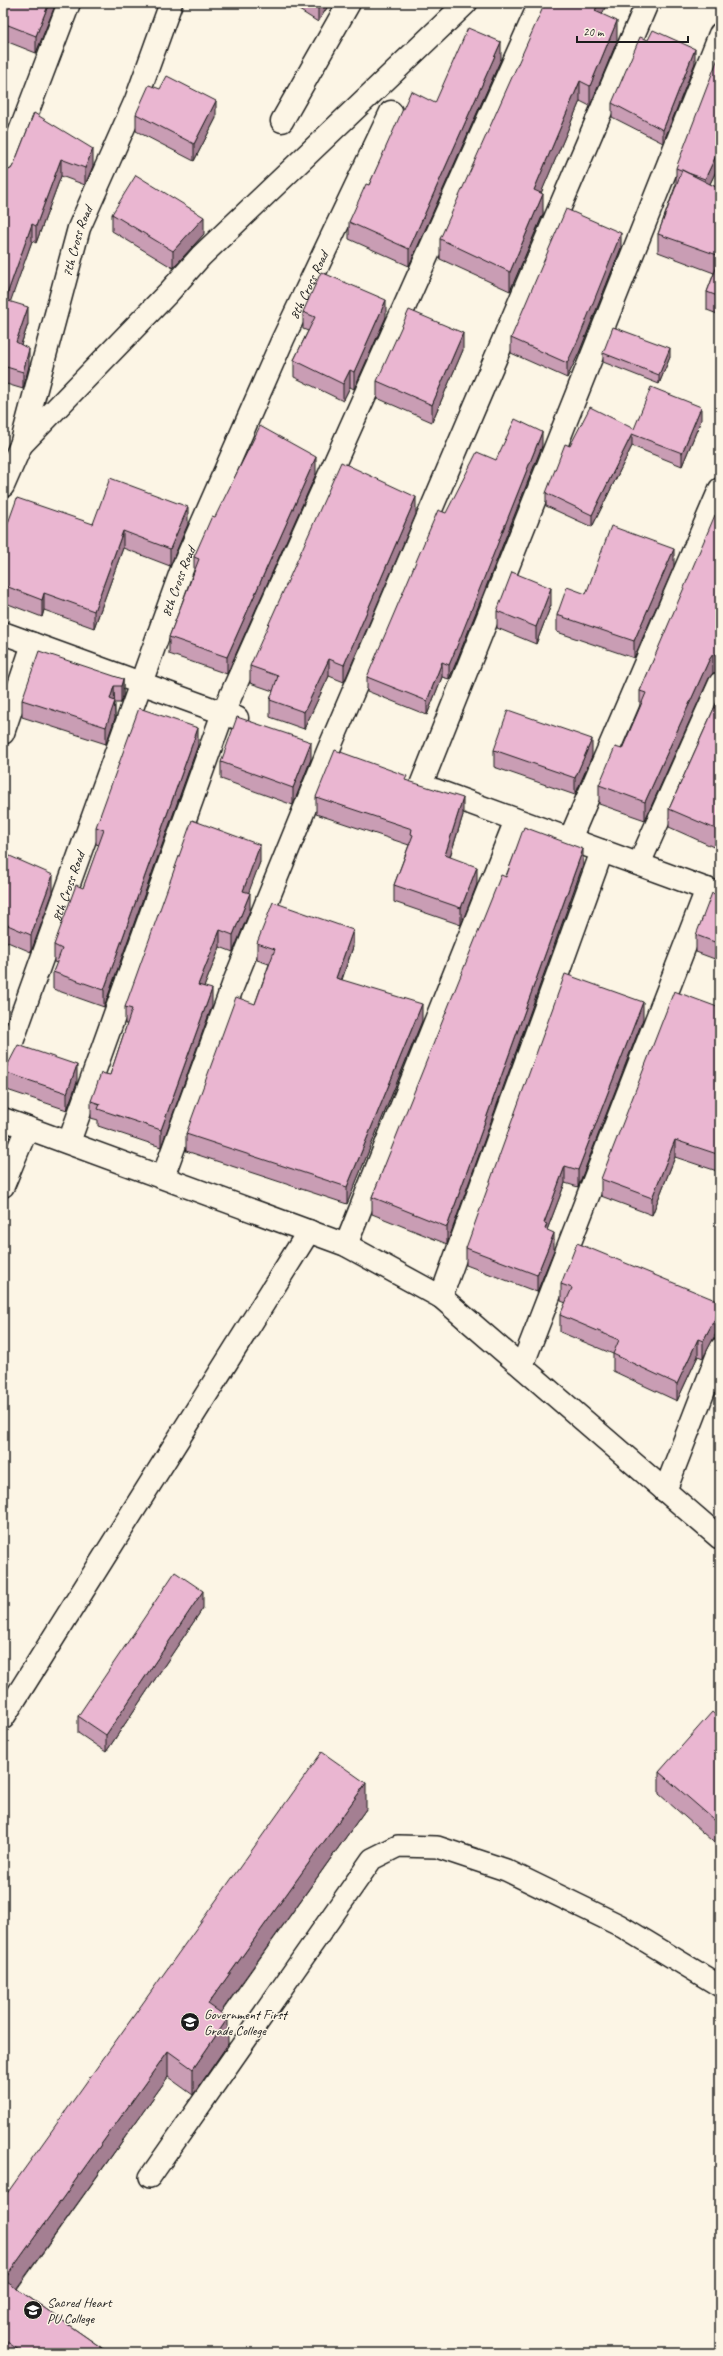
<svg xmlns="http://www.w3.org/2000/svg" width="723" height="2356" viewBox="0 0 723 2356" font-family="Caveat,sans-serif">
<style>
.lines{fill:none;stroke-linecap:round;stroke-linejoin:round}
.service-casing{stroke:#1c1c1c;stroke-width:24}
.minor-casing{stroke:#1c1c1c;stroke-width:25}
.service{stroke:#fcf5e5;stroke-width:21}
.minor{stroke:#fcf5e5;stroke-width:22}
.wall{fill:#c99db4;stroke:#1c1c1c}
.shaded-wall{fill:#a47f92;stroke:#1c1c1c}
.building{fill:#eab6d1;stroke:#1c1c1c}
.labels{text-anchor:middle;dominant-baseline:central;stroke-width:3;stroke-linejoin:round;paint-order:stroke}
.street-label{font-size:14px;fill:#1c1c1c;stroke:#fcf5e5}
.poi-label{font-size:14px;fill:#1c1c1c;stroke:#fcf5e5;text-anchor:start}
</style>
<rect width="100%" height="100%" fill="#fcf5e5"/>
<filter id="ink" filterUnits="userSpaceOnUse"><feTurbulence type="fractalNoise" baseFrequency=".025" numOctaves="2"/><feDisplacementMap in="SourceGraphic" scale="8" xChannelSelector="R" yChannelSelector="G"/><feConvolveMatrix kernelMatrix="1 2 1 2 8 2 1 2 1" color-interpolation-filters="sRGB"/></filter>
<g filter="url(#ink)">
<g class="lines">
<defs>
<path id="service" d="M 150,2177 L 372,1859 L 398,1846 L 437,1847 L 506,1870 L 619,1925 L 720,1986"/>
<g id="minor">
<path d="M 282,121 L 349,3"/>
<path d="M 3,176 L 69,3"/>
<path d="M 21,445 L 169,292 L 201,256 L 466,3"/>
<path id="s1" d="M 3,486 L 21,445 L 79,228 L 136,100 L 171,3"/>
<path d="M 3,633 L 237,718"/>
<path d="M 3,733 L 33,644"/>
<path d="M 421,785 L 720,34"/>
<path d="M 435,790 L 720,894"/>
<path d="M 570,839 L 720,489"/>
<path d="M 639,864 L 720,683"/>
<path id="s2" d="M 3,1067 L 182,569 L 283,339 L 391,112"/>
<path d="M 3,1119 L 346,1245 L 441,1297 L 720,1538"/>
<path d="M 69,1142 L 223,713 L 540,3"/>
<path d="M 163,1177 L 233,985 L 328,751 L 647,3"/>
<path d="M 3,1186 L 27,1128"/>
<path d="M 346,1245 L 516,820"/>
<path d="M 441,1297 L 602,851"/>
<path d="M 522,1366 L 707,889"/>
<path d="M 665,1491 L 720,1349"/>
<path d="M 3,1718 L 309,1231"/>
</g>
</defs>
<use href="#service" class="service-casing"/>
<use href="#minor" class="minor-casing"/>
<use href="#service" class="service"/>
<use href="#minor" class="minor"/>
</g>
<path class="wall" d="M 3,3 L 56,3 L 36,53 L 3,40 Z
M 288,3 L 330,3 L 318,22 Z
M 602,14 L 617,41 L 590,106 L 580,101 L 541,193 L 543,214 L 510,291 L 440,259 L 440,239 Z
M 501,59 L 409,266 L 349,239 L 349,222 L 369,185 L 435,103 Z
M 695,63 L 663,143 L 612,117 L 612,103 Z
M 34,113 L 93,166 L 85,185 L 61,176 L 36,243 L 32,241 L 10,301 L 28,324 L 21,345 L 29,366 L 23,389 L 3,383 L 3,172 L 11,169 L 14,164 Z
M 136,114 L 216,118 L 194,161 L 136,131 Z
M 720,163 L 710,184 L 720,189 L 720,315 L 707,310 L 707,292 L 714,273 L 658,252 L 658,234 L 676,184 L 676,168 Z
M 112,214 L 204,234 L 173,268 L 112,231 Z
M 621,248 L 579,353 L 567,378 L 511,353 L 511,338 Z
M 303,312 L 386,317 L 354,389 L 350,387 L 343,401 L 294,377 L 294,360 L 308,331 L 303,329 Z
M 463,350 L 432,422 L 377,398 L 377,381 Z
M 603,353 L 670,357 L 659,384 L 603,362 Z
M 701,420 L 682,466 L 632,446 L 592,527 L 546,506 L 546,493 L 634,429 Z
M 542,446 L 455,665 L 449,679 L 442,677 L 427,715 L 367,691 L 367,677 L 496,460 Z
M 316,474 L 227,674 L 169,654 L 169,637 L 194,573 L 194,557 L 215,517 Z
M 720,508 L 720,672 L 713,673 L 709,678 L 645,820 L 599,804 L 599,785 L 622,749 L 640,707 L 640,691 Z
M 416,514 L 344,682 L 329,676 L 304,729 L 270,717 L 270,700 L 273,691 L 250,683 L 250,666 Z
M 93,524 L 188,524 L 170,566 L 123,548 L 94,628 L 44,610 L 42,617 L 3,602 L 3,537 Z
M 674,566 L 634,658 L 557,632 L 557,615 L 586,594 Z
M 551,605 L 536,644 L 497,628 L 497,611 Z
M 123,679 L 123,696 L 121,703 L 115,703 L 115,718 L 106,744 L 22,717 L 22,700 Z
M 720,695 L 720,845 L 718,849 L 669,827 L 669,809 Z
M 198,745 L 104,1007 L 53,989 L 53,972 L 57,963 L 54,962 L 54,945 L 83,888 L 99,845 L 96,844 L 96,827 Z
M 494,750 L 592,756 L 575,795 L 494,767 Z
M 311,759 L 293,805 L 221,779 L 221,762 Z
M 407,781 L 463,815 L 450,857 L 477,884 L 461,925 L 394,902 L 394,885 L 409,845 L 316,814 L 316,797 Z
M 3,853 L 53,892 L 31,952 L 3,940 Z
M 260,862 L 248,893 L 250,910 L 233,952 L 220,947 L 204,987 L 212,1006 L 161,1147 L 98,1126 L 98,1120 L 91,1118 L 91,1101 L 110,1075 L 127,1024 L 125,1024 L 125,1007 Z
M 583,865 L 447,1244 L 372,1214 L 372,1197 L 506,877 Z
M 720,896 L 720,961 L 696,952 L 696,935 Z
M 257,943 L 353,947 L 342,980 L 422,1021 L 347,1204 L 186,1151 L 186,1134 L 255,1004 L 269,964 L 257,960 Z
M 720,1008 L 720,1172 L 675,1157 L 652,1215 L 601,1196 L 601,1179 Z
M 643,1019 L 578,1187 L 565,1183 L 547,1230 L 554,1250 L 537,1292 L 466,1265 L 466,1248 Z
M 4,1072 L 77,1082 L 67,1110 L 4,1089 Z
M 561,1284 L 720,1302 L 720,1326 L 703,1358 L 698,1356 L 677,1401 L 613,1371 L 613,1354 L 560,1332 L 560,1315 L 566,1303 L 561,1301 Z
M 203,1608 L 106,1752 L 78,1733 L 78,1716 Z
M 720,1719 L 720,1848 L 659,1794 L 659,1772 Z
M 366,1809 L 221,2013 L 228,2044 L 193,2095 L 168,2077 L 17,2289 L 109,2353 L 3,2353 L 3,2199 Z"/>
<path class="shaded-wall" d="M 49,3 L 56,3 L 36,53 L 36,36 Z
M 319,3 L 330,3 L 318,22 L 318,5 Z
M 598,3 L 607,3 L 595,31 L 595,11 Z
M 617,21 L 617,41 L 590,106 L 590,86 Z
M 501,42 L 501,59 L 409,266 L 409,249 Z
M 695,49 L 695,63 L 663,143 L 663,130 Z
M 580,81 L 580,101 L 534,210 L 534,190 Z
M 216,101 L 216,118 L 194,161 L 194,144 Z
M 720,147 L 720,163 L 705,194 L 705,179 Z
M 93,149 L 93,166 L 85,185 L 85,168 Z
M 61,159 L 61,176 L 36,243 L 36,226 Z
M 543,194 L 543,214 L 510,291 L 510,272 Z
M 204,217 L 204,234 L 173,268 L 173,251 Z
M 32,224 L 32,241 L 5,317 L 5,300 Z
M 621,233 L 621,248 L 579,353 L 567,378 L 567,363 Z
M 386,300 L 386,317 L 354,389 L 354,372 Z
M 28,307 L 28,324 L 16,359 L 16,342 Z
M 463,333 L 463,350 L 432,422 L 432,405 Z
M 670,348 L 670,357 L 659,384 L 659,375 Z
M 29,349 L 29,366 L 23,389 L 23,372 Z
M 350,370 L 350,387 L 343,401 L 343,384 Z
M 701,407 L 701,420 L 682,466 L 682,453 Z
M 542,432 L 542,446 L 455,665 L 449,679 L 449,665 Z
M 632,434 L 632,446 L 592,527 L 592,515 Z
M 316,457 L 316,474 L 227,674 L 227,657 Z
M 416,497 L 416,514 L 344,682 L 344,665 Z
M 188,507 L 188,524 L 170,566 L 170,549 Z
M 123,531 L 123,548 L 94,628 L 94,611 Z
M 674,549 L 674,566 L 634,658 L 634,641 Z
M 551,588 L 551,605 L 536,644 L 536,627 Z
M 44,593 L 44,610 L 42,617 L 42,600 Z
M 713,654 L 713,673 L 709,678 L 645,820 L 645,802 L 709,660 Z
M 329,659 L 329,676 L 304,729 L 304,712 Z
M 442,662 L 442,677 L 427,715 L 427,701 Z
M 123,679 L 123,696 L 121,703 L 121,686 Z
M 114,686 L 115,718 L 106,744 L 106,727 L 110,699 Z
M 198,728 L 198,745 L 104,1007 L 104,990 Z
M 592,739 L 592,756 L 575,795 L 575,778 Z
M 311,742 L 311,759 L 293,805 L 293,788 Z
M 463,798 L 463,815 L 445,872 L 445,855 Z
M 720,827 L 720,845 L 718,849 L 718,830 Z
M 260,845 L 260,862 L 243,908 L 243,891 Z
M 583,849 L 583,865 L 447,1244 L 447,1227 Z
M 477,867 L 477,884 L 461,925 L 461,908 Z
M 53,875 L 53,892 L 31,952 L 31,935 Z
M 250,893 L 250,910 L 233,952 L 233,935 Z
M 220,930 L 220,947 L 198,1002 L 198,985 Z
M 353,930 L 353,947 L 336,995 L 336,978 Z
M 212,989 L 212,1006 L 161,1147 L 161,1130 Z
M 643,1002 L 643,1019 L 578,1187 L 578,1170 Z
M 422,1004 L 422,1021 L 347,1204 L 347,1187 Z
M 77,1065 L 77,1082 L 67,1110 L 67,1093 Z
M 675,1140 L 675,1157 L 652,1215 L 652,1198 Z
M 565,1166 L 565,1183 L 547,1230 L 547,1241 L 544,1223 Z
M 554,1233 L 554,1250 L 537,1292 L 537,1275 Z
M 720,1309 L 720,1326 L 703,1358 L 703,1341 Z
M 698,1339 L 698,1356 L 677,1401 L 677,1384 Z
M 203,1591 L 203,1608 L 106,1752 L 106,1735 Z
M 366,1783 L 366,1809 L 208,2030 L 208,2004 Z
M 228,2018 L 228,2044 L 193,2095 L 193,2069 Z
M 168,2051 L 168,2077 L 4,2306 L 4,2280 Z"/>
<path class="building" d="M 3,3 L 49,3 L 36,36 L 3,23 Z
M 314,3 L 319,3 L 318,5 Z
M 545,3 L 598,3 L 595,11 L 617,21 L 590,86 L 580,81 L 534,190 L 543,194 L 510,272 L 440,239 Z
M 468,28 L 501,42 L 409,249 L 349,222 L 366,184 L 369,185 L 411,91 L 435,103 Z
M 653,30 L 695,49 L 663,130 L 612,103 L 640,37 L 648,40 Z
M 720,53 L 720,147 L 705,179 L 688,173 L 682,170 L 681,170 L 676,168 Z
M 167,76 L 216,101 L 194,144 L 136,114 L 149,85 L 160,89 Z
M 34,113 L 93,149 L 85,168 L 61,159 L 36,226 L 32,224 L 5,300 L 28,307 L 16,342 L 29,349 L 23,372 L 3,366 L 3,172 L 11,169 L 14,164 Z
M 682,170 L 720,189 L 720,256 L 658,234 Z
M 136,175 L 204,217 L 173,251 L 112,214 Z
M 566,209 L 621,233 L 579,338 L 567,363 L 511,338 Z
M 720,258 L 720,297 L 707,292 Z
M 321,272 L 386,300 L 354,372 L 350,370 L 343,384 L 294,360 L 315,317 L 303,312 Z
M 409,310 L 463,333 L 432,405 L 377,381 Z
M 613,327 L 670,348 L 659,375 L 603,353 Z
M 651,387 L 701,407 L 682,453 L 632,434 L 592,515 L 546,493 L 565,444 L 570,446 L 590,407 L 634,429 Z
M 515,419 L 542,432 L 455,651 L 449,665 L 442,662 L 427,701 L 367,677 L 438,510 L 446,513 L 477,452 L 496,460 Z
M 260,426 L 316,457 L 227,657 L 169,637 L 199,559 L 194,557 L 212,516 L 215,517 Z
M 341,462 L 416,497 L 344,665 L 329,659 L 304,712 L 270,700 L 278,676 L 250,666 Z
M 110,478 L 188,507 L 170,549 L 123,531 L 94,611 L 44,593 L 42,600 L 3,585 L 3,537 L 17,498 L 93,524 Z
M 720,508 L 720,654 L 713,654 L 709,660 L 645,802 L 599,785 L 615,747 L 622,749 L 646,693 L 640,691 L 715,515 L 717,516 Z
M 611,526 L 674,549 L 634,641 L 557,615 L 567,587 L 586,594 Z
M 512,572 L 551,588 L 536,627 L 497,611 Z
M 39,651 L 123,679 L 121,686 L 114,686 L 110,699 L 115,701 L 106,727 L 22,700 Z
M 720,695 L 720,827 L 718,830 L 669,809 Z
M 139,708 L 198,728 L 104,990 L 53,972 L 62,949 L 54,945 L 76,885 L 83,888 L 104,830 L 96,827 Z
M 508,710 L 592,739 L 575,778 L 494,750 Z
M 237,717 L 311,742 L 293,788 L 221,762 Z
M 335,750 L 407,776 L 405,780 L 463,798 L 445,855 L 477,867 L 461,908 L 394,885 L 413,835 L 411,834 L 412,829 L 316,797 Z
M 192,820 L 260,845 L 243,891 L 250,893 L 233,935 L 220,930 L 198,985 L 212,989 L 161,1130 L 98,1109 L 100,1104 L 91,1101 L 101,1073 L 110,1075 L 132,1009 L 125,1007 Z
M 524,827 L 583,849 L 447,1227 L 372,1197 L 501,875 L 506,877 Z
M 3,853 L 53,875 L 31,935 L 3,923 Z
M 712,893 L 720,896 L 720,944 L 696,935 Z
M 273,902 L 353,930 L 336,978 L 422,1004 L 347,1187 L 186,1134 L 236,997 L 255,1004 L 275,949 L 257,943 Z
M 565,974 L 643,1002 L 578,1170 L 565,1166 L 544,1223 L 547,1224 L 545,1229 L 554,1233 L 537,1275 L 466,1248 Z
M 674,991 L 720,1008 L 720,1155 L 675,1140 L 652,1198 L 601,1179 Z
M 18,1045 L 77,1065 L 67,1093 L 4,1072 Z
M 577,1243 L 720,1302 L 720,1309 L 703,1341 L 698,1339 L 677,1384 L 613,1354 L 619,1340 L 560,1315 L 572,1288 L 561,1284 Z
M 175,1572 L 203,1591 L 106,1735 L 78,1716 Z
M 712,1712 L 720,1719 L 720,1825 L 659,1772 Z
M 322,1752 L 366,1783 L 208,2004 L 228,2018 L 193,2069 L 168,2051 L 4,2280 L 109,2353 L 23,2353 L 3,2339 L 3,2199 Z"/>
</g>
<defs>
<symbol id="university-disc" viewBox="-11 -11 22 22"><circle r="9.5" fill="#1c1c1c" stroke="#fcf5e5"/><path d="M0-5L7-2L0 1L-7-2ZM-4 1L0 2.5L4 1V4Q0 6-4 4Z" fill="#fff"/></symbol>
</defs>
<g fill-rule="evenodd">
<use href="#university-disc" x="179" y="2011" width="22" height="22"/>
<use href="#university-disc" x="22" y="2299" width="22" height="22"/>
</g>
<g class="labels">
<g class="street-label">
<text stroke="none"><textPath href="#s1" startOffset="256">7th Cross Road</textPath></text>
<text stroke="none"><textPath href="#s2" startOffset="840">8th Cross Road</textPath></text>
<text stroke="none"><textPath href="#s2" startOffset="516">8th Cross Road</textPath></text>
<text stroke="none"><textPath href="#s2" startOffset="192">8th Cross Road</textPath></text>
</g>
<g class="poi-label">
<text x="204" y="2014">Government First<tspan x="204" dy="16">Grade College</tspan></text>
<text x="47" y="2302">Sacred Heart<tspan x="47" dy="16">PU College</tspan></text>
</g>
</g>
<rect width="723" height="2356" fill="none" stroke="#fcf5e5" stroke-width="16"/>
<rect x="8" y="8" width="707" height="2340" fill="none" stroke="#1c1c1c" stroke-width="1.5" filter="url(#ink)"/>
<path d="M577 36v6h111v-6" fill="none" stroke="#1c1c1c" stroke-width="2"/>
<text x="583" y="36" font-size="12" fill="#1c1c1c" stroke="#fcf5e5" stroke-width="3" paint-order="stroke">20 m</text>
</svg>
